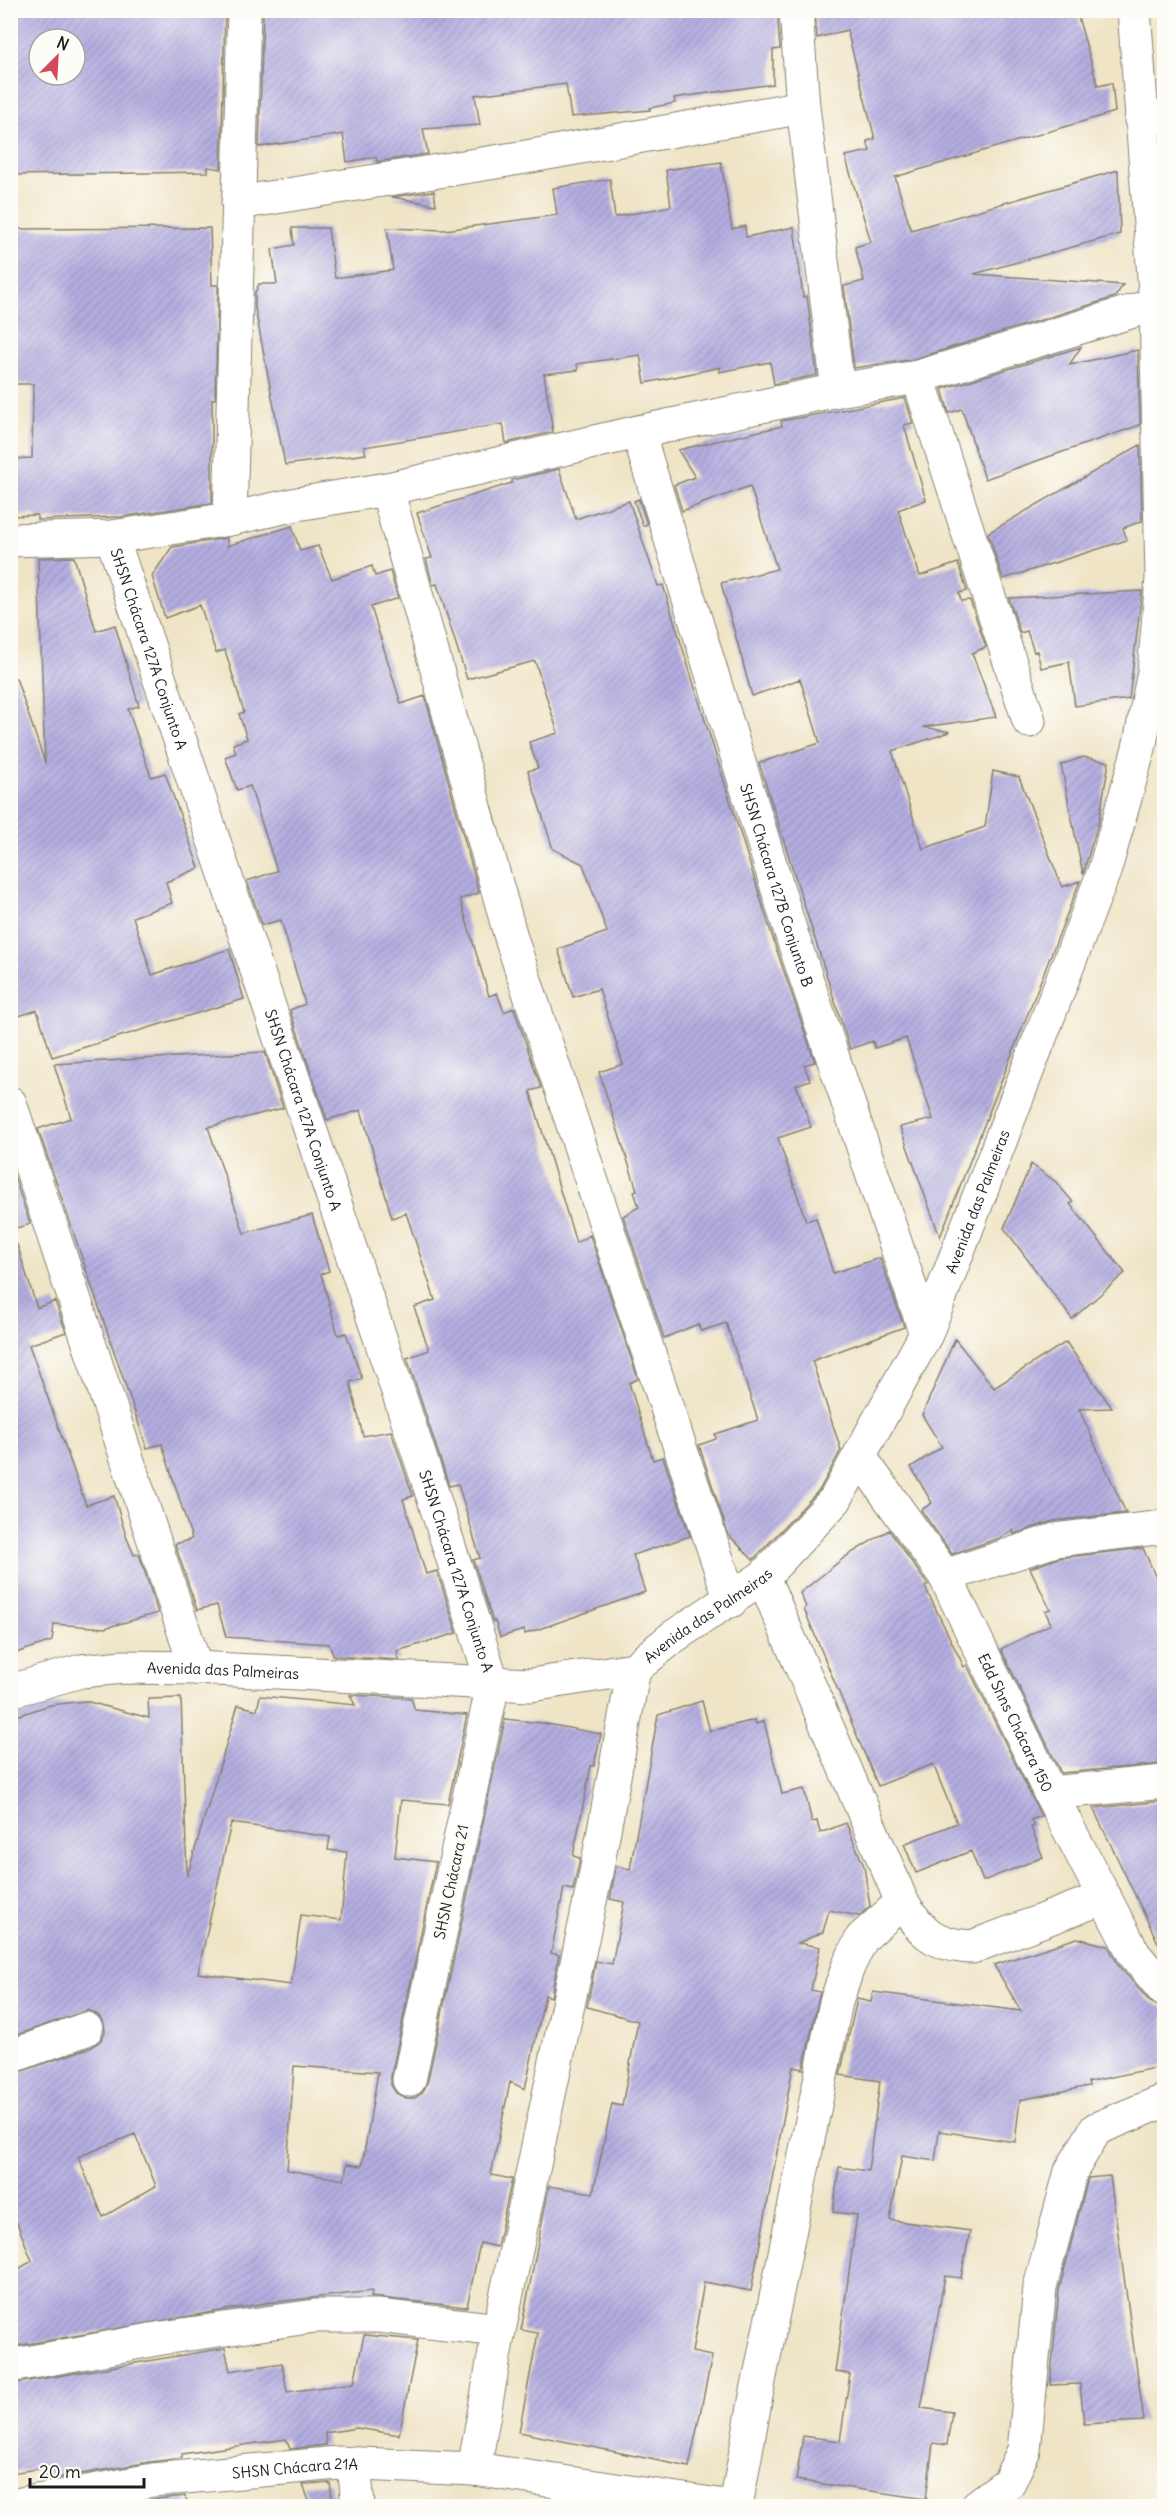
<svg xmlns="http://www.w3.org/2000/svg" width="1175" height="2517" viewBox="0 0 1175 2517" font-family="Delius,sans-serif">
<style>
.building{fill:url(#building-hatch);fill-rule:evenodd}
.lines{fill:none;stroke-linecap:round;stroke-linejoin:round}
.minor-casing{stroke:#868071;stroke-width:35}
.tertiary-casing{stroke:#868071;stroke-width:35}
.minor{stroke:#fff;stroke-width:33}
.tertiary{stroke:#fff;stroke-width:33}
.labels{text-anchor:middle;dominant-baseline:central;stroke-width:5;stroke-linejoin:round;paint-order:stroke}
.street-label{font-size:15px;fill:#1c1c1c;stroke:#fdfcf7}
</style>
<defs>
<pattern id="building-hatch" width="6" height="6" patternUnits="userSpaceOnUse" patternTransform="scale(1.5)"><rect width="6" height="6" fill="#b4ade0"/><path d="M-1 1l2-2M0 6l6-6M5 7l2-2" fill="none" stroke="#9a94c0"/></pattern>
</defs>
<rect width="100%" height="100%" fill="#fdfcf7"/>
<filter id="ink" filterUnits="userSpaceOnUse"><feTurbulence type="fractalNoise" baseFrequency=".0167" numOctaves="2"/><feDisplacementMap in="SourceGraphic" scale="12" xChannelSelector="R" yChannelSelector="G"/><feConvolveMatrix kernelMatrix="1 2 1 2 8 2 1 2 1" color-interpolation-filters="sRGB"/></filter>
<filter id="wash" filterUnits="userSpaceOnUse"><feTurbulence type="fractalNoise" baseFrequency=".008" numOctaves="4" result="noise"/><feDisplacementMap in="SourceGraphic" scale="24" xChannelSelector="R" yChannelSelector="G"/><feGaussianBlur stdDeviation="1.35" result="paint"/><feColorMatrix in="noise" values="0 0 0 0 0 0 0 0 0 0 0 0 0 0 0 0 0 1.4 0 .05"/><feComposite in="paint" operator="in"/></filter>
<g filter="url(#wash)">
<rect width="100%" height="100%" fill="#efe4c6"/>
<g id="blocks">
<path class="building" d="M 10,10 L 225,10 L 221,169 L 208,167 L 208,172 L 10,175 ZM 39,39 L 75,39 L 75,75 L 39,75 Z
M 263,10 L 777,10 L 780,49 L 773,50 L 773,84 L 674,98 L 675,103 L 649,108 L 650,110 L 571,117 L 566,84 L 475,95 L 480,125 L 423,129 L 428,154 L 377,162 L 376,157 L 347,162 L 343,134 L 259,147 Z
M 815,10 L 1076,10 L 1098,86 L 1112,83 L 1115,112 L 895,177 L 911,230 L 1118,170 L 1120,234 L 974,274 L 1123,285 L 1115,297 L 914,359 L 854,368 L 844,286 L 864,281 L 855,247 L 871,242 L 845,156 L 870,151 L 867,141 L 875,139 L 847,30 L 817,38 Z
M 721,162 L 732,229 L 745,226 L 746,237 L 794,227 L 803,297 L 807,296 L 817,375 L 774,384 L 770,362 L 719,372 L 721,367 L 645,383 L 640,355 L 577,364 L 578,370 L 544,374 L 553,432 L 506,443 L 503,424 L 364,447 L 366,454 L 285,465 L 255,308 L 255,293 L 259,284 L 277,284 L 272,249 L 294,245 L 292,228 L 328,228 L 335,278 L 393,270 L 387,228 L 445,230 L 557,215 L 553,188 L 610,179 L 615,217 L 671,206 L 666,170 Z
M 434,191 L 436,205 L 392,197 Z
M 210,228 L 212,285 L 218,285 L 215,399 L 212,399 L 212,503 L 121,517 L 37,520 L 37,515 L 10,516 L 10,459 L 32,458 L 33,384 L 10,384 L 10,229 Z
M 1081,347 L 1069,365 L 1138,350 L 1140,425 L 985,479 L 962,409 L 949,413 L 942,389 Z
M 905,398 L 913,423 L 904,425 L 926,500 L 898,510 L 920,576 L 958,563 L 967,591 L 959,593 L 961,601 L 970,600 L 986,647 L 972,653 L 996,717 L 923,727 L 950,732 L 892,751 L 923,849 L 985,827 L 993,771 L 1019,777 L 1062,887 L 1080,881 L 940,1237 L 900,1127 L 933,1119 L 906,1038 L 875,1048 L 873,1041 L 850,1049 L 759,763 L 820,743 L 800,679 L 752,696 L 721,583 L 777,569 L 750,486 L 682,511 L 674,485 L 695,477 L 678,450 L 782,426 L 781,421 Z
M 1140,445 L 1142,521 L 1123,528 L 1127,540 L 1003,579 L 988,533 Z
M 559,469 L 576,519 L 629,501 L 658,586 L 663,585 L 775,945 L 815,1062 L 804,1065 L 810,1080 L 796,1085 L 811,1127 L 778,1138 L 806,1221 L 816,1218 L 833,1273 L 880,1258 L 904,1327 L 812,1361 L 841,1450 L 820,1489 L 753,1560 L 728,1534 L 699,1445 L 716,1439 L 715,1434 L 758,1420 L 726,1323 L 701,1331 L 698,1324 L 664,1338 L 623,1216 L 639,1207 L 634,1191 L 637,1190 L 599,1072 L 623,1064 L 599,989 L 573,997 L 558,949 L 607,932 L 583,864 L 553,849 L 528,771 L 538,768 L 529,742 L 558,733 L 535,661 L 467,679 L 437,584 L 433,585 L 426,559 L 432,558 L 417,513 L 512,483 L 512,480 Z
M 639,499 L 647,524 L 643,526 L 634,501 Z
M 292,526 L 300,551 L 318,546 L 332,579 L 372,566 L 375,576 L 390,571 L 398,598 L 371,607 L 401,704 L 425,696 L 479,893 L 460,899 L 489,996 L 497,993 L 504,1012 L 514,1008 L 541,1088 L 530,1091 L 576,1243 L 590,1235 L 638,1379 L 629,1383 L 653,1460 L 663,1457 L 690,1536 L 633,1555 L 645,1592 L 525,1634 L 524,1630 L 500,1637 L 495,1621 L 493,1622 L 473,1560 L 480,1558 L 458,1484 L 449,1486 L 407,1358 L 429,1350 L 414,1307 L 435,1300 L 406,1213 L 392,1218 L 361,1110 L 327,1120 L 290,1010 L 305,1004 L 281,920 L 262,925 L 247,881 L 277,871 L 250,786 L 237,790 L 225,757 L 236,753 L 233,744 L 247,739 L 239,714 L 244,712 L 225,650 L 216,653 L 200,605 L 165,618 L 152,576 L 172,547 L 227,538 L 227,546 Z
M 74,557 L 96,631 L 115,625 L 139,706 L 128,709 L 151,777 L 165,773 L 199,868 L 166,882 L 172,903 L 133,917 L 152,975 L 229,949 L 244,999 L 52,1057 L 37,1010 L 10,1019 L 10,679 L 16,678 L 45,763 L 38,558 Z
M 1142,591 L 1129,699 L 1075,706 L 1069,662 L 1041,668 L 1037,651 L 1034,652 L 1027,631 L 1020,633 L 1009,598 Z
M 1083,757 L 1109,762 L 1099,820 L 1083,874 L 1061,765 Z
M 265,1052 L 283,1108 L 208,1127 L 244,1233 L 312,1215 L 329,1271 L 321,1274 L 338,1335 L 346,1333 L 362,1379 L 350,1382 L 363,1436 L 391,1431 L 413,1496 L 403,1499 L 426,1574 L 437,1571 L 457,1633 L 397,1651 L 399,1660 L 334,1656 L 329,1644 L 226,1637 L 217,1605 L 197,1610 L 175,1544 L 192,1539 L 162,1444 L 147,1448 L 38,1129 L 71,1118 L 54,1064 Z
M 10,1164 L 30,1224 L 10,1230 Z
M 1031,1164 L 1056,1182 L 1073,1202 L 1070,1204 L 1125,1273 L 1072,1319 L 1004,1228 Z
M 17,1245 L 37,1308 L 55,1301 L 66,1332 L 29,1345 L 86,1505 L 114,1496 L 126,1536 L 134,1555 L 139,1554 L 158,1613 L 105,1628 L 54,1624 L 52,1641 L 10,1655 L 10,1246 Z
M 955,1339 L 994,1388 L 1066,1342 L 1112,1408 L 1079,1409 L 1126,1513 L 1053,1521 L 1014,1534 L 1013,1530 L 1000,1538 L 952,1554 L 921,1510 L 932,1503 L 911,1467 L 942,1447 L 922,1415 Z
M 889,1530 L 928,1585 L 925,1587 L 964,1667 L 967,1665 L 1041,1816 L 1031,1820 L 1034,1826 L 1031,1827 L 1043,1857 L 983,1881 L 971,1851 L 916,1873 L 904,1844 L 957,1823 L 933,1764 L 878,1786 L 804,1609 L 806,1607 L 800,1593 L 845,1557 Z
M 1143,1548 L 1164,1596 L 1164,1764 L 1061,1773 L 1001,1649 L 1051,1624 L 1045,1611 L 1050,1609 L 1030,1568 L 1059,1558 Z
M 350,1695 L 411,1698 L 415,1710 L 467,1715 L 448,1804 L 401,1800 L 395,1857 L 436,1862 L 391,2076 L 391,2085 L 396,2093 L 406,2098 L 415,2098 L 422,2093 L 427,2084 L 505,1719 L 542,1723 L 601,1734 L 594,1766 L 591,1766 L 573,1856 L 580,1858 L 573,1890 L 564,1888 L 551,1953 L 559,1955 L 551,1997 L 545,1995 L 525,2089 L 510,2082 L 491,2175 L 512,2179 L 497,2247 L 480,2243 L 467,2307 L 371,2297 L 372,2291 L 266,2303 L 10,2347 L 10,2274 L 32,2261 L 10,2205 L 10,2075 L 92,2047 L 101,2040 L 105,2032 L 104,2023 L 98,2015 L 89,2010 L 10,2037 L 10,1718 L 50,1705 L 85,1701 L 149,1718 L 148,1699 L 181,1698 L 187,1876 L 238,1705 L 257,1710 L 260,1696 L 355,1705 ZM 231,1823 L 330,1837 L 328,1850 L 347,1852 L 341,1920 L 301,1915 L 291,1985 L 198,1973 ZM 294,2066 L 378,2072 L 362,2166 L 347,2164 L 344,2180 L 287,2170 ZM 135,2134 L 156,2186 L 103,2217 L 78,2157 Z
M 702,1701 L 710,1731 L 755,1720 L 756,1724 L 764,1721 L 782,1794 L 804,1789 L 812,1822 L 817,1821 L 820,1833 L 846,1823 L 864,1866 L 870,1906 L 859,1916 L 829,1910 L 823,1932 L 798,1943 L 820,1947 L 811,1990 L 820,1992 L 803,2069 L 793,2067 L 751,2291 L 704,2282 L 692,2352 L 712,2356 L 689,2467 L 519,2432 L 538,2333 L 521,2330 L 549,2186 L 593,2193 L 612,2104 L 622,2106 L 638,2021 L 587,2007 L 596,1961 L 612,1964 L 624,1902 L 610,1899 L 616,1866 L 630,1869 L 658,1715 Z
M 1164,1801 L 1164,1955 L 1093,1808 Z
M 1077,1938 L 1108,1946 L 1119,1966 L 1150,2002 L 1164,2008 L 1164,2066 L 1088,2082 L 1089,2086 L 1020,2100 L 1015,2142 L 939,2131 L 935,2161 L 902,2156 L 890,2220 L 970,2231 L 961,2278 L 945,2276 L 921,2408 L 952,2412 L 947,2445 L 933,2443 L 926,2499 L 796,2480 L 803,2436 L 840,2441 L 850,2374 L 835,2372 L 857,2215 L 833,2212 L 839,2167 L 868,2171 L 880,2081 L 840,2075 L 857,1999 L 871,2002 L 873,1992 L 1021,2011 L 994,1965 Z
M 1110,2176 L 1144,2421 L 1084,2424 L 1080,2384 L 1050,2385 L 1059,2290 L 1088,2178 Z
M 364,2335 L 418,2340 L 399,2435 L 357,2428 L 325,2433 L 326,2445 L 290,2449 L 286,2439 L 182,2454 L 182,2458 L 150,2462 L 46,2480 L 45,2468 L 10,2473 L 10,2384 L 225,2348 L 230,2371 L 282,2363 L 287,2392 L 354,2383 Z
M 330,2483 L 333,2506 L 311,2506 L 303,2485 Z
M 186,2496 L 188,2506 L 112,2506 L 156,2499 Z"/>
</g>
</g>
<g filter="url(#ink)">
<use href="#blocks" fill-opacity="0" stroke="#868071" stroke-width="1.5"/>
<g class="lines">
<defs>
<g id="minor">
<path d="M 796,10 L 803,107 L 838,390"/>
<path d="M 1141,120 L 1164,116"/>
<path d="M 238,203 L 526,157 L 803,107"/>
<path d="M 918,377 L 1029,721"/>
<path id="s1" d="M 638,432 L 793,939 L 926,1334"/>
<path d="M 387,489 L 512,941 L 731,1601"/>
<path d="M 230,519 L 244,10"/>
<path id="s2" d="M 112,537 L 430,1487 L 493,1684 L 409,2080"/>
<path d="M 10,540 L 112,537 L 230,519 L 297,504 L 387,489 L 638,432 L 838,390 L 918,377 L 1156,304"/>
<path d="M 10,1103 L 196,1668"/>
<path id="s3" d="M 860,1457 L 945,1576 L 1050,1793 L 1134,1954 L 1164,1990"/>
<path d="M 945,1576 L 1055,1540 L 1164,1527"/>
<path d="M 763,1577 L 902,1902 C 922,1933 934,1945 972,1947 L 1105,1897"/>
<path d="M 1050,1793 L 1164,1782"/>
<path d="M 10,2057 L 86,2029"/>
<path d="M 10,2366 L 162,2338 L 315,2316 L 378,2316 L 499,2330"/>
<path d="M 354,2463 L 358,2506"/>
<path d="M 474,2469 L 499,2330 L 596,1873 L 634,1669"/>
<path id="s4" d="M 10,2506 L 153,2480 L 338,2463 L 474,2469 L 725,2506"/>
<path d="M 736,2506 L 756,2396 L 836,2002 L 848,1967 L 862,1938 L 902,1902"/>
<path d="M 977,2506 L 1009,2482 L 1024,2450 L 1040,2287 L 1071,2171 L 1096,2129 L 1164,2101"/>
</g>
<g id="tertiary">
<path id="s5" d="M 10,1691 L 81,1671 L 123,1667 L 196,1668 L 531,1685 L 634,1669 L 673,1637 L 763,1577 L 835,1500 L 926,1334 L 1105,869 L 1139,748 L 1154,672 L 1162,579 L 1156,304 L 1134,10"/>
</g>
</defs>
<use href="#minor" class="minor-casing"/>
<use href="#tertiary" class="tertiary-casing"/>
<use href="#minor" class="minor"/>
<use href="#tertiary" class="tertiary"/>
</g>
</g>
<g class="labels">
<g class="street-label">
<text stroke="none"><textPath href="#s2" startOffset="118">SHSN Chácara 127A Conjunto A</textPath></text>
<text stroke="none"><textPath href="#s1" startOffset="474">SHSN Chácara 127B Conjunto B</textPath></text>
<text stroke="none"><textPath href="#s2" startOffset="604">SHSN Chácara 127A Conjunto A</textPath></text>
<text stroke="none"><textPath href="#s5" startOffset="1224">Avenida das Palmeiras</textPath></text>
<text stroke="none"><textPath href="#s2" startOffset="1090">SHSN Chácara 127A Conjunto A</textPath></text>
<text stroke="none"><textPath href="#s5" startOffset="720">Avenida das Palmeiras</textPath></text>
<text stroke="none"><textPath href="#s5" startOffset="216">Avenida das Palmeiras</textPath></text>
<text stroke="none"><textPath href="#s3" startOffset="309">Edd Shns Chácara 150</textPath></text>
<text transform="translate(451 1882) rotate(-78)">SHSN Chácara 21</text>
<text stroke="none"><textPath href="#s4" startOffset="288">SHSN Chácara 21A</textPath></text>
</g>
</g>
<rect width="1175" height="2517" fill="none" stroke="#fdfcf7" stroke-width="36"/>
<g transform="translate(57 57) rotate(24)"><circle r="28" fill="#fdfcf7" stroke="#a3a29f" stroke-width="1.5"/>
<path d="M0-4.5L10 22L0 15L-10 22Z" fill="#d1495b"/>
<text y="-9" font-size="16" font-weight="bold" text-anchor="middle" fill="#1c1c1c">N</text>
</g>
<path d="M30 2478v9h114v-9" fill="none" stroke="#1c1c1c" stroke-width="3"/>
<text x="39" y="2478" font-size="18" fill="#1c1c1c" stroke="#fdfcf7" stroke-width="4.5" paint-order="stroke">20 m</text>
</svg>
